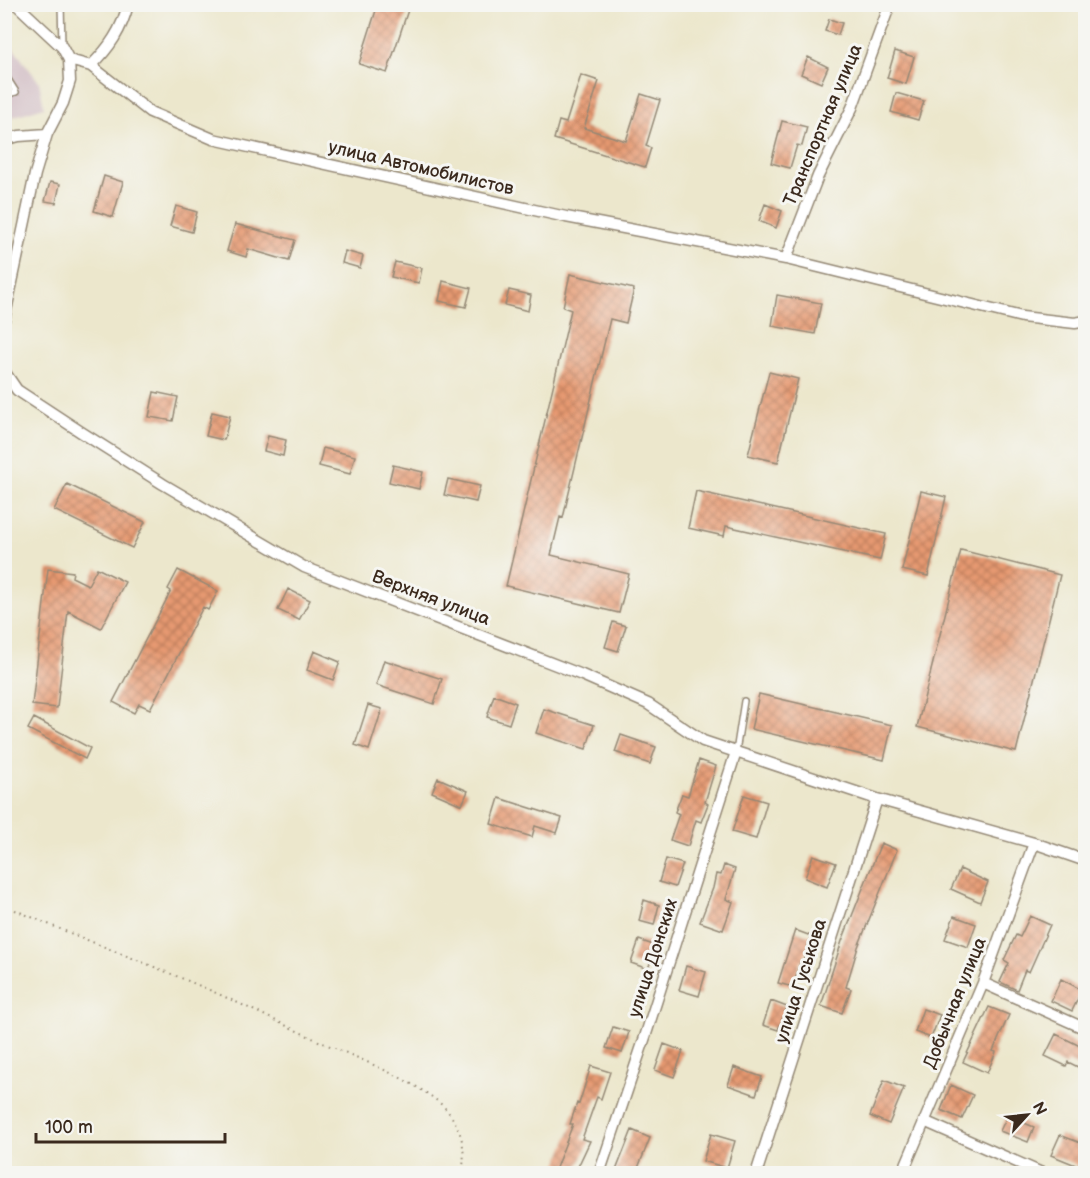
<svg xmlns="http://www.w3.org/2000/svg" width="1090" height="1178" viewBox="0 0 1090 1178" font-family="'Balsamiq Sans',sans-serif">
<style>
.industrial{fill:#d2bec5}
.building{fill:url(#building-cross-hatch)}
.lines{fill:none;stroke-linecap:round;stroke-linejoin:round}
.lane-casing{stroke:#948875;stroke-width:8}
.street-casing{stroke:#948875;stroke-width:13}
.path{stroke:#948875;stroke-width:2;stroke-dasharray:1.5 4.5;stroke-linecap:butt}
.lane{stroke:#fff;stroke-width:5}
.street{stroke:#fff;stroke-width:10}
.labels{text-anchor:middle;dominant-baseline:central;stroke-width:6;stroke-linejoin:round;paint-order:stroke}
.street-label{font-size:18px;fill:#3b2a1e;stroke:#f6f6f2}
</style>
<defs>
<pattern id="building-cross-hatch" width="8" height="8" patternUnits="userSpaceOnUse" patternTransform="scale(1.5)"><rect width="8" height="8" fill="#e69971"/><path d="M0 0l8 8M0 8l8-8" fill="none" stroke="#bc7d5c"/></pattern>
</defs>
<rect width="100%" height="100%" fill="#f6f6f2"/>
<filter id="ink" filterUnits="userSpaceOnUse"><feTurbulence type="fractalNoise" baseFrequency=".0167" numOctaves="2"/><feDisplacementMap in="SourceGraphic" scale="12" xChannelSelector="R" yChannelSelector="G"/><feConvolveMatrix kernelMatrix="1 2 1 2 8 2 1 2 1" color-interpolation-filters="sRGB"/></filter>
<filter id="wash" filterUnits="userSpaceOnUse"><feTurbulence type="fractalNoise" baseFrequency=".008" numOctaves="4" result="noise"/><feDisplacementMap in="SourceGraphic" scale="24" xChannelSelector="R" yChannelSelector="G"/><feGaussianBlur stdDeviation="1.35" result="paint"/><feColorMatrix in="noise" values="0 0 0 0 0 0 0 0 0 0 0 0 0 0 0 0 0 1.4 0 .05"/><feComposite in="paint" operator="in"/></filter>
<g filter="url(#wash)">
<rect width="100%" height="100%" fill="#ece7cc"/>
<path class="industrial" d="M 4,36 L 39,82 L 44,107 L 5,119 Z"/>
<g id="blocks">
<path class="building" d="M 378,4 L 410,4 L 387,73 L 359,64 Z
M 829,19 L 842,23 L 838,35 L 825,31 Z
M 895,51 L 914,57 L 906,84 L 887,78 Z
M 808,57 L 828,67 L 821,83 L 801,74 Z
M 581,75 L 599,81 L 584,128 L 626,141 L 641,94 L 660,100 L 646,146 L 651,148 L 645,167 L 554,139 L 559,121 L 566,123 Z
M 896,93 L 924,101 L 918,120 L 891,112 Z
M 782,121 L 807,127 L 802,146 L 797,145 L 790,168 L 771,163 Z
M 104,176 L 123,182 L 113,217 L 94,211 Z
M 50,182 L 60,184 L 56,203 L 45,201 Z
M 765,204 L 782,211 L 776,228 L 759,221 Z
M 176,206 L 197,212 L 192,232 L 170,226 Z
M 235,224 L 295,240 L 289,261 L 248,249 L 246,257 L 227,251 Z
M 345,251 L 363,256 L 360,268 L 342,263 Z
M 395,262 L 422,268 L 419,283 L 391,277 Z
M 570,274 L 634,289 L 626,323 L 610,319 L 563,518 L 560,517 L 551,555 L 629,574 L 619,613 L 506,586 L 571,310 L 563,307 Z
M 443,281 L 471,288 L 466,307 L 439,301 Z
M 509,290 L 531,295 L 528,311 L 505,305 Z
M 777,295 L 821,303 L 815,334 L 772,326 Z
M 769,372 L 798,379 L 778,462 L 748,455 Z
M 154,392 L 178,397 L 173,421 L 149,417 Z
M 212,412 L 230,416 L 224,440 L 206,436 Z
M 268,436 L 286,440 L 283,456 L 264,451 Z
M 323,448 L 355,456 L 350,474 L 319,466 Z
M 393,465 L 423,472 L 419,489 L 389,482 Z
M 448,479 L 480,486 L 476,502 L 444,495 Z
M 67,484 L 145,522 L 132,548 L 54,510 Z
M 696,491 L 886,534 L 880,560 L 726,526 L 724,536 L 688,528 Z
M 921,491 L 946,497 L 928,576 L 902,570 Z
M 961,550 L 1060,575 L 1016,752 L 917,727 Z
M 97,568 L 125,582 L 101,628 L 68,611 L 57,708 L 32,705 L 48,569 L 73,572 L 72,577 L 88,585 Z
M 178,570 L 218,591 L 208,610 L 203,607 L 150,709 L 139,704 L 134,713 L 113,702 L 171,591 L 168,589 Z
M 288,589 L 310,600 L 299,620 L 278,610 Z
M 613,622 L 626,626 L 618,651 L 605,647 Z
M 314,651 L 340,662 L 333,680 L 307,670 Z
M 384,660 L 442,679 L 434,704 L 376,685 Z
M 759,694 L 892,725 L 884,760 L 751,729 Z
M 494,695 L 516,703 L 509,724 L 487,717 Z
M 368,705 L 382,709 L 369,750 L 355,745 Z
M 544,709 L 594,725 L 586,749 L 536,733 Z
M 34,718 L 90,748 L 85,759 L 28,729 Z
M 621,735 L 656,747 L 650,764 L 615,752 Z
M 699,760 L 716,766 L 705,802 L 708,804 L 701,822 L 696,820 L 688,846 L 670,840 L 679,814 L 675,812 L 682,794 L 688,796 Z
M 438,778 L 468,791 L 462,805 L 432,792 Z
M 744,795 L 767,802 L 756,839 L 732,832 Z
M 499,798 L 562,818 L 557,833 L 535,826 L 532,837 L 491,824 Z
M 881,843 L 897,850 L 858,947 L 846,987 L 851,989 L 842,1013 L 821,1006 L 842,941 Z
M 813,855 L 836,863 L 827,887 L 805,878 Z
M 666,859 L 683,864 L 675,887 L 659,882 Z
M 724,865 L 735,869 L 726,899 L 733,902 L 723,930 L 700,922 L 713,888 L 716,874 L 721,875 Z
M 960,869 L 988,882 L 980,902 L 951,889 Z
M 644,900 L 659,905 L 654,925 L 639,921 Z
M 954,916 L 976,924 L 968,947 L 945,939 Z
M 1030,916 L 1050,925 L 1029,972 L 1025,970 L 1017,990 L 1000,982 L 1009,963 L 1004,960 L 1016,935 L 1020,937 Z
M 795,930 L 811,936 L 803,961 L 801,960 L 793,987 L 778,983 Z
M 639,940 L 656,946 L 648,969 L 631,963 Z
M 686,966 L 706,972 L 699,996 L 679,990 Z
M 1061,979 L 1082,990 L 1072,1011 L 1051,1001 Z
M 771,1001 L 787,1007 L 778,1030 L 763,1025 Z
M 989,1007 L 1009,1015 L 993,1051 L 996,1052 L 987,1073 L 963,1062 Z
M 923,1009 L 940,1015 L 931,1038 L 915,1032 Z
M 613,1027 L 629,1032 L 622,1053 L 606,1048 Z
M 1056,1034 L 1086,1049 L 1086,1071 L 1068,1062 L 1066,1066 L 1045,1056 Z
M 664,1044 L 683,1051 L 674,1077 L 655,1070 Z
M 591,1066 L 610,1072 L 601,1099 L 597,1097 L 582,1139 L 590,1141 L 575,1173 L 554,1173 L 573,1124 L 570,1124 L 577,1103 L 579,1104 Z
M 734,1067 L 762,1077 L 756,1095 L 728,1085 Z
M 884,1080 L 904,1088 L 889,1124 L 870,1116 Z
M 951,1085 L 973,1095 L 962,1119 L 941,1110 Z
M 1007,1116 L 1034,1127 L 1028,1142 L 1000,1131 Z
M 632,1130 L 650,1138 L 636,1173 L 615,1173 Z
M 711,1134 L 735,1141 L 727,1168 L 703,1161 Z
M 1060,1135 L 1086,1145 L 1078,1166 L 1051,1155 Z"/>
</g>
</g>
<g filter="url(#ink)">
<use href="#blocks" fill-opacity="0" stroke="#948875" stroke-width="1.5"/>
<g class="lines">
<defs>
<path id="lane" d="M 61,4 L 62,45
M 4,73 L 16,92 L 4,95
M 736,752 L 744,701"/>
<path id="street" d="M 69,60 L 91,66 L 150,112 L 213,139 L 566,217 L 786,259 L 1022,317 L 1075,323 L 1086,321
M 91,66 C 109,48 122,30 128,4
M 4,140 L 19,136 L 47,134
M 786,259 L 818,176 L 852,108 L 890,4
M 4,320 L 35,174 L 47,134 L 63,103 L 70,81 L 69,60 L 62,47 L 16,4
M 4,371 L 17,390 L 81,432 L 163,484 L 304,567 L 582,675 L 648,704 L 703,741 L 877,799 L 1034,843 L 1086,861
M 983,983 L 1086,1029
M 924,1121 L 1044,1174
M 599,1174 L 646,1034 L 736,752
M 756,1174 L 877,799
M 902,1174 L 983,983 L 1034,843"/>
</defs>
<use href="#lane" class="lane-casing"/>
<use href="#street" class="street-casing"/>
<path class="path" d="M 4,905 C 71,935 140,960 207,989 C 246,1006 284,1025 323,1043 C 355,1057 430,1086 449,1113 C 463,1132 466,1151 462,1174"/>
<use href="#lane" class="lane"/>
<use href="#street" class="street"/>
</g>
</g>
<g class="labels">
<g class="street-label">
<text transform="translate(823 125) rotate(-67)">Транспортная улица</text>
<text transform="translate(421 168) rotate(13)">улица Автомобилистов</text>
<text transform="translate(431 598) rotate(21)">Верхняя улица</text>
<text transform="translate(653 958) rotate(-72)">улица Донских</text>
<text transform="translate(801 981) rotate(-72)">улица Гуськова</text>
<text transform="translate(955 1003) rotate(-68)">Добычная улица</text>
</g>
</g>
<rect width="1090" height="1178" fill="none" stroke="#f6f6f2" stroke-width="24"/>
<g transform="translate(1027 1115) rotate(63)" stroke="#f6f6f2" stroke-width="4.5" paint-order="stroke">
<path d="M0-4.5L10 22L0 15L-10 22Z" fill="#3b2a1e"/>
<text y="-9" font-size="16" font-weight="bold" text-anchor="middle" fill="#3b2a1e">N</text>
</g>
<path d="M36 1133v9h189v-9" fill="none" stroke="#3b2a1e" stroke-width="3"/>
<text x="45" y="1133" font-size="18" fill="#3b2a1e" stroke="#f6f6f2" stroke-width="4.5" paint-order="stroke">100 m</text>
</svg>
